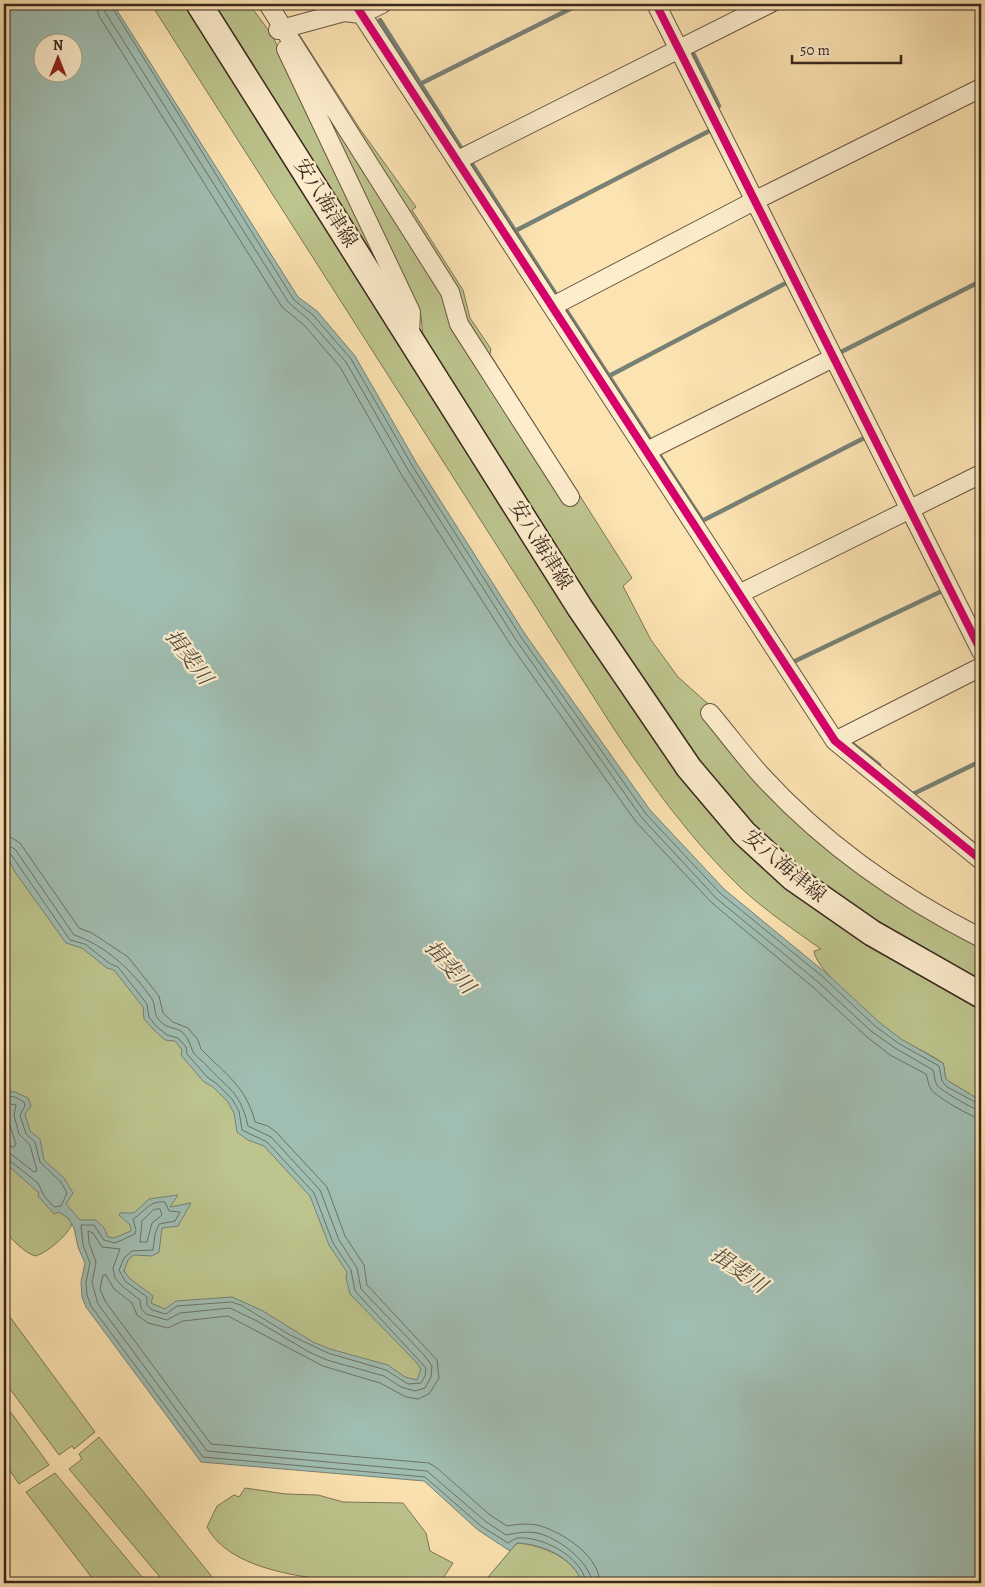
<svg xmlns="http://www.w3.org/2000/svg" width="985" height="1587" viewBox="0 0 985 1587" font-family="Alegreya,'Noto Serif JP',serif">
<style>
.green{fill:#bdc48d;stroke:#7b7656}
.water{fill:#a0bdb1;stroke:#778176;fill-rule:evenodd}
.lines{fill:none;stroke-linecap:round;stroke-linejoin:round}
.shore{stroke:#6c7268;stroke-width:1}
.stream{stroke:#778176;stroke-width:4.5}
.minor-casing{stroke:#6a5743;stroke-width:20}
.secondary-casing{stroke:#39281e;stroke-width:28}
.minor{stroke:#fdedcd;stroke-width:18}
.secondary{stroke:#fdedcd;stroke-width:25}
.cycleway-casing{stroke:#fdedcd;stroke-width:11}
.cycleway{stroke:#d6006c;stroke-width:8}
.labels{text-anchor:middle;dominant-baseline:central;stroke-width:4.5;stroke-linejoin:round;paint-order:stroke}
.street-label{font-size:20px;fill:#39281e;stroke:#fdedcd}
.water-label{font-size:21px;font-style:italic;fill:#534d43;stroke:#fdedcd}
</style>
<rect width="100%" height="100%" fill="#fce3b2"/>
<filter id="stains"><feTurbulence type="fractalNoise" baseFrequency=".004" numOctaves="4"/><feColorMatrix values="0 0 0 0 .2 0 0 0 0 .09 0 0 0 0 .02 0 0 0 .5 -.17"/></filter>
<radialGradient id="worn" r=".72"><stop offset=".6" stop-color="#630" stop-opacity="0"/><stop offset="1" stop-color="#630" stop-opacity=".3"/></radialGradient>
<path class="green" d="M 151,4 L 190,4 L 728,830 L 981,1005 L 981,1102 C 975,1096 947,1081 946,1079 C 944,1074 945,1068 943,1063 C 930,1054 916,1048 902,1040 C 883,1028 815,971 814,951 L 821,949 C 794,930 766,911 742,889 C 692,841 653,787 614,729 Z
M 208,4 L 249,4 L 272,35 L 406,308 Z
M 297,31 L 360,129 L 416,207 L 412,210 L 463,290 L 470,318 L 491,349 L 490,354 L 632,578 L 623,586 L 651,640 L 678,677 L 715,710 L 760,781 L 981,943 L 981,985 L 833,897 L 751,826 L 689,753 L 423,337 L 421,316 L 295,61 L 299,59 L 567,500 L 294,38 Z
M 4,821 L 278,1136 L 434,1389 L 164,1316 L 127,1282 L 123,1265 L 72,1224 C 68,1235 47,1253 35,1256 C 25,1253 11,1239 4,1230 Z
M 4,1309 L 95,1432 L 74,1449 L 72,1446 L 59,1455 L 4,1381 Z
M 4,1403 L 49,1465 L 19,1484 L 4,1462 Z
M 99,1437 L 217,1583 L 165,1583 L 69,1469 L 82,1459 L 79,1454 Z
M 55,1473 L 147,1583 L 96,1583 L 26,1492 Z
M 245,1488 L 286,1494 L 318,1495 L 343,1502 L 403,1503 L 426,1533 L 430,1551 L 453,1563 L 440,1583 C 374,1583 238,1587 207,1527 L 217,1506 L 234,1495 L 239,1497 Z
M 517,1543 C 541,1545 574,1557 582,1583 L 483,1583 Z"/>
<path class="water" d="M 4,4 L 113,4 L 298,297 L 317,311 L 355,356 L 417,464 L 525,634 L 650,810 L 724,889 L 826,973 L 879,1022 L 901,1039 L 943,1063 C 945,1068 944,1074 946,1079 C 947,1081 975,1096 981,1102 L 981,1583 L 582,1583 C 574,1557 542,1544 517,1543 L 510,1551 L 478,1530 L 424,1481 L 201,1462 L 86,1307 L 82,1297 L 81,1282 L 85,1263 L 78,1247 L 74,1228 L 68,1218 L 59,1212 L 54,1214 L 38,1196 L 39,1193 L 4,1162 L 4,1091 L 15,1092 L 28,1098 L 31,1106 L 25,1114 L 30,1131 L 40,1139 L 44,1160 L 64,1178 L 73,1193 L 66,1204 L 80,1220 L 96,1220 L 104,1228 L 108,1237 L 114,1238 L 131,1231 L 130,1225 L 119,1215 L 120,1213 L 134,1213 L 149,1199 L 178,1195 L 170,1207 L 191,1203 L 178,1226 L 162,1228 L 159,1252 L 152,1256 L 134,1255 L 128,1260 L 124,1271 L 129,1278 L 153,1296 L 151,1303 L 165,1309 L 176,1301 L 232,1297 L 263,1311 L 313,1342 L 330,1349 L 388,1365 L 405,1377 L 417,1380 L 421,1369 L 416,1362 L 350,1294 L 346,1278 L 347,1272 L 329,1245 L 310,1196 L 264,1146 L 248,1140 L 237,1132 L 234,1113 L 228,1102 L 213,1087 L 204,1082 L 181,1055 L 182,1050 L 175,1041 L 165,1040 L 153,1029 L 144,1019 L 143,1007 L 114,970 L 107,968 L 82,948 L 66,943 L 15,872 L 4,850 ZM 42,42 L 72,42 L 72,72 L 42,72 Z"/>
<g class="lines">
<path class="shore" d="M 96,4 L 99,16 L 282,307 L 304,325 L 340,367 L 401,474 L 510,644 L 636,822 L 712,903 L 814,988 L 867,1037 L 890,1055 L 926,1074 C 928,1079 928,1085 931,1089 C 936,1097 973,1118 981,1119
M 103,4 L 105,12 L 289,303 L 309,320 L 346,362 L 408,470 L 516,640 L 642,818 L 716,898 L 818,982 L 871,1031 L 895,1048 L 933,1070 C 935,1075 934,1081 937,1085 C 940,1090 976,1111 981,1111
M 110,4 L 294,300 L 313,315 L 351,359 L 413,467 L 521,637 L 646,814 L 720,893 L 823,977 L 875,1026 L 898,1043 L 939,1066 L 942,1081 L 947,1087 L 981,1105
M 4,836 L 12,838 L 20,843 L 79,928 L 92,933 L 128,957 L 159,996 L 163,1013 L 173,1022 L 188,1028 L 198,1040 L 201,1049 C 225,1074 246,1086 255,1122 L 268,1126 L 276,1132 L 327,1187 L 345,1236 L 364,1265 L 367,1285 L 437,1360 L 439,1378 L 429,1394 L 418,1399 L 406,1397 L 380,1383 L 323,1366 L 228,1316 L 183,1321 L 168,1328 L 148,1323 L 137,1315 L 132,1303 L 114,1289 L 106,1275 L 103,1275 L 100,1289 L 105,1301 L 211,1444 L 429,1463 L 437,1468 L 490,1515 L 507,1526 C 517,1524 531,1523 541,1526 C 565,1534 599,1556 600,1583
M 4,844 L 15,849 L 74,935 C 105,945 133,971 152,999 C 156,1006 153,1013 159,1020 C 168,1030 174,1026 182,1032 C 189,1038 190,1045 193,1052 C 196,1057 203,1061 206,1065 C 229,1090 240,1091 248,1126 L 271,1137 L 320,1190 L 339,1240 L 357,1268 L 361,1289 L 424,1355 L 432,1366 L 431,1377 L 425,1388 L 415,1391 L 401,1387 L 384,1376 L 327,1360 L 309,1352 L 257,1321 L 230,1308 L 180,1313 L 167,1320 L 146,1314 L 141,1308 L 140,1300 L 122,1286 L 115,1278 L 113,1268 L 120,1249 L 102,1247 L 93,1233 L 88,1231 L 89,1243 L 96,1262 L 92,1283 L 98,1304 L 207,1451 L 427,1471 L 485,1521 L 506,1535 C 516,1533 526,1531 537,1533 C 557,1537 591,1562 592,1583
M 4,850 L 10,853 L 70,940 L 85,944 L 109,963 L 118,967 L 147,1004 L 149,1017 L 156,1026 L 167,1035 L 178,1038 L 186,1047 L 187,1054 L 208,1078 L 216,1083 L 232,1099 L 239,1111 L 242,1130 L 267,1142 L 314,1193 L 333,1243 L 351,1270 L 355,1291 L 426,1368 L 425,1376 L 421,1383 L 408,1384 L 386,1370 L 328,1353 L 290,1335 L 241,1305 L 231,1302 L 177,1306 L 166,1314 L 152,1310 L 147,1305 L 147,1297 L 125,1281 L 119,1270 L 124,1258 L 132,1251 L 153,1250 L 155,1234 L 159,1224 L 175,1221 L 180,1212 L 169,1211 L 165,1202 C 149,1200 145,1212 133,1219 L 136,1230 L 135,1234 L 115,1243 L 104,1240 L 94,1225 L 81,1225 L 83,1245 L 90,1263 L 86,1282 L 87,1295 L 91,1306 L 203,1457 L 425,1477 L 481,1526 L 508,1543 C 511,1542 513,1539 518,1538 C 542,1536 583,1557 586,1583
M 4,1096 L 15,1097 L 24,1102 L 25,1106 L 20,1115 L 26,1134 L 35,1142 L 40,1162 L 61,1182 L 67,1193 L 61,1206 L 54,1207 L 44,1196 L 38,1183 L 9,1160 L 4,1159
M 4,1103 L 16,1105 L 14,1115 L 19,1134 L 30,1145 L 37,1171 L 34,1172 L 11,1154 L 4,1153
M 4,1111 L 6,1113 L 16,1144 L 14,1147 L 4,1145
M 160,1209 L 162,1215 L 152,1223 L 147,1242 L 140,1242 L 142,1221 L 153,1210 Z"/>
<path class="stream" d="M 772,11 L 786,4
M 380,20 L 461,148
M 696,49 L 692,51 L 719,106
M 420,84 L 580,4
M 472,164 L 555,293
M 515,231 L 713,129
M 566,310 L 649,438
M 841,352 L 981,281
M 609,376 L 786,283
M 660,456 L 702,520
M 702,521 L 868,436
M 793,662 L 942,591
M 849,741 L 879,765
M 913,794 L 981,761"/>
<defs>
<path id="minor" d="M 268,4 L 450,292 L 459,324 L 570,497
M 355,4 L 835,741 L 981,860
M 656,4 L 981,651
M 278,30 L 344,12 L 361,14 L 382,4
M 286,49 L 411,312 L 410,335
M 458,160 L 769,4
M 553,306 L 756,200 L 981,88
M 647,451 L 833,358
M 739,594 L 981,474
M 710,713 C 727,733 743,755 761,775 C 823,843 900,897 981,938
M 835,741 L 981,667"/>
<path id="secondary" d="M 199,4 L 580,608 L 689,768 L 744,833 L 793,878 L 872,933 L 981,995"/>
</defs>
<use href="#minor" class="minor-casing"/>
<use href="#secondary" class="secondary-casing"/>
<use href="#minor" class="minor"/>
<use href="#secondary" class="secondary"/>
<defs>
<path id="cycleway" d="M 355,4 L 835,741 L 981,860
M 656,4 L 981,651"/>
</defs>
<use href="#cycleway" class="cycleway-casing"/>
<use href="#cycleway" class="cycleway"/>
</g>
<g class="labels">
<g class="street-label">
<text transform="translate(326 203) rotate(58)">安八海津線</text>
<text transform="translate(541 545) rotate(58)">安八海津線</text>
<text transform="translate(785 866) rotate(40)">安八海津線</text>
</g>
<g class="water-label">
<text transform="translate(189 657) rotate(53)">揖斐川</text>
<text transform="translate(450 967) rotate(48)">揖斐川</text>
<text transform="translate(739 1270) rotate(35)">揖斐川</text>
</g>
</g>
<rect width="985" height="1587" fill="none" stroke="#fce3b2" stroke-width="20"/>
<rect x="5" y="5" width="975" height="1577" fill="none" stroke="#39281e" stroke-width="2.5"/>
<rect x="10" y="10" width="965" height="1567" fill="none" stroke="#39281e"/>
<g transform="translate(58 58)"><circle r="24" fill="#fdedcd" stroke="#af9e87"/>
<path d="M0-4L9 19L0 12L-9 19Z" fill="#8f2418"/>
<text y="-8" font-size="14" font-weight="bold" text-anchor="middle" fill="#39281e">N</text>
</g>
<path d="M792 55v8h109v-8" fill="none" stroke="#39281e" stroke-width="2.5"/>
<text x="800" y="55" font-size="15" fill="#39281e" stroke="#fdedcd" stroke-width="4" paint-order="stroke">50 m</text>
<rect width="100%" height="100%" filter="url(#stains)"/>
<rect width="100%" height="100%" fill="url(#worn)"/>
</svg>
